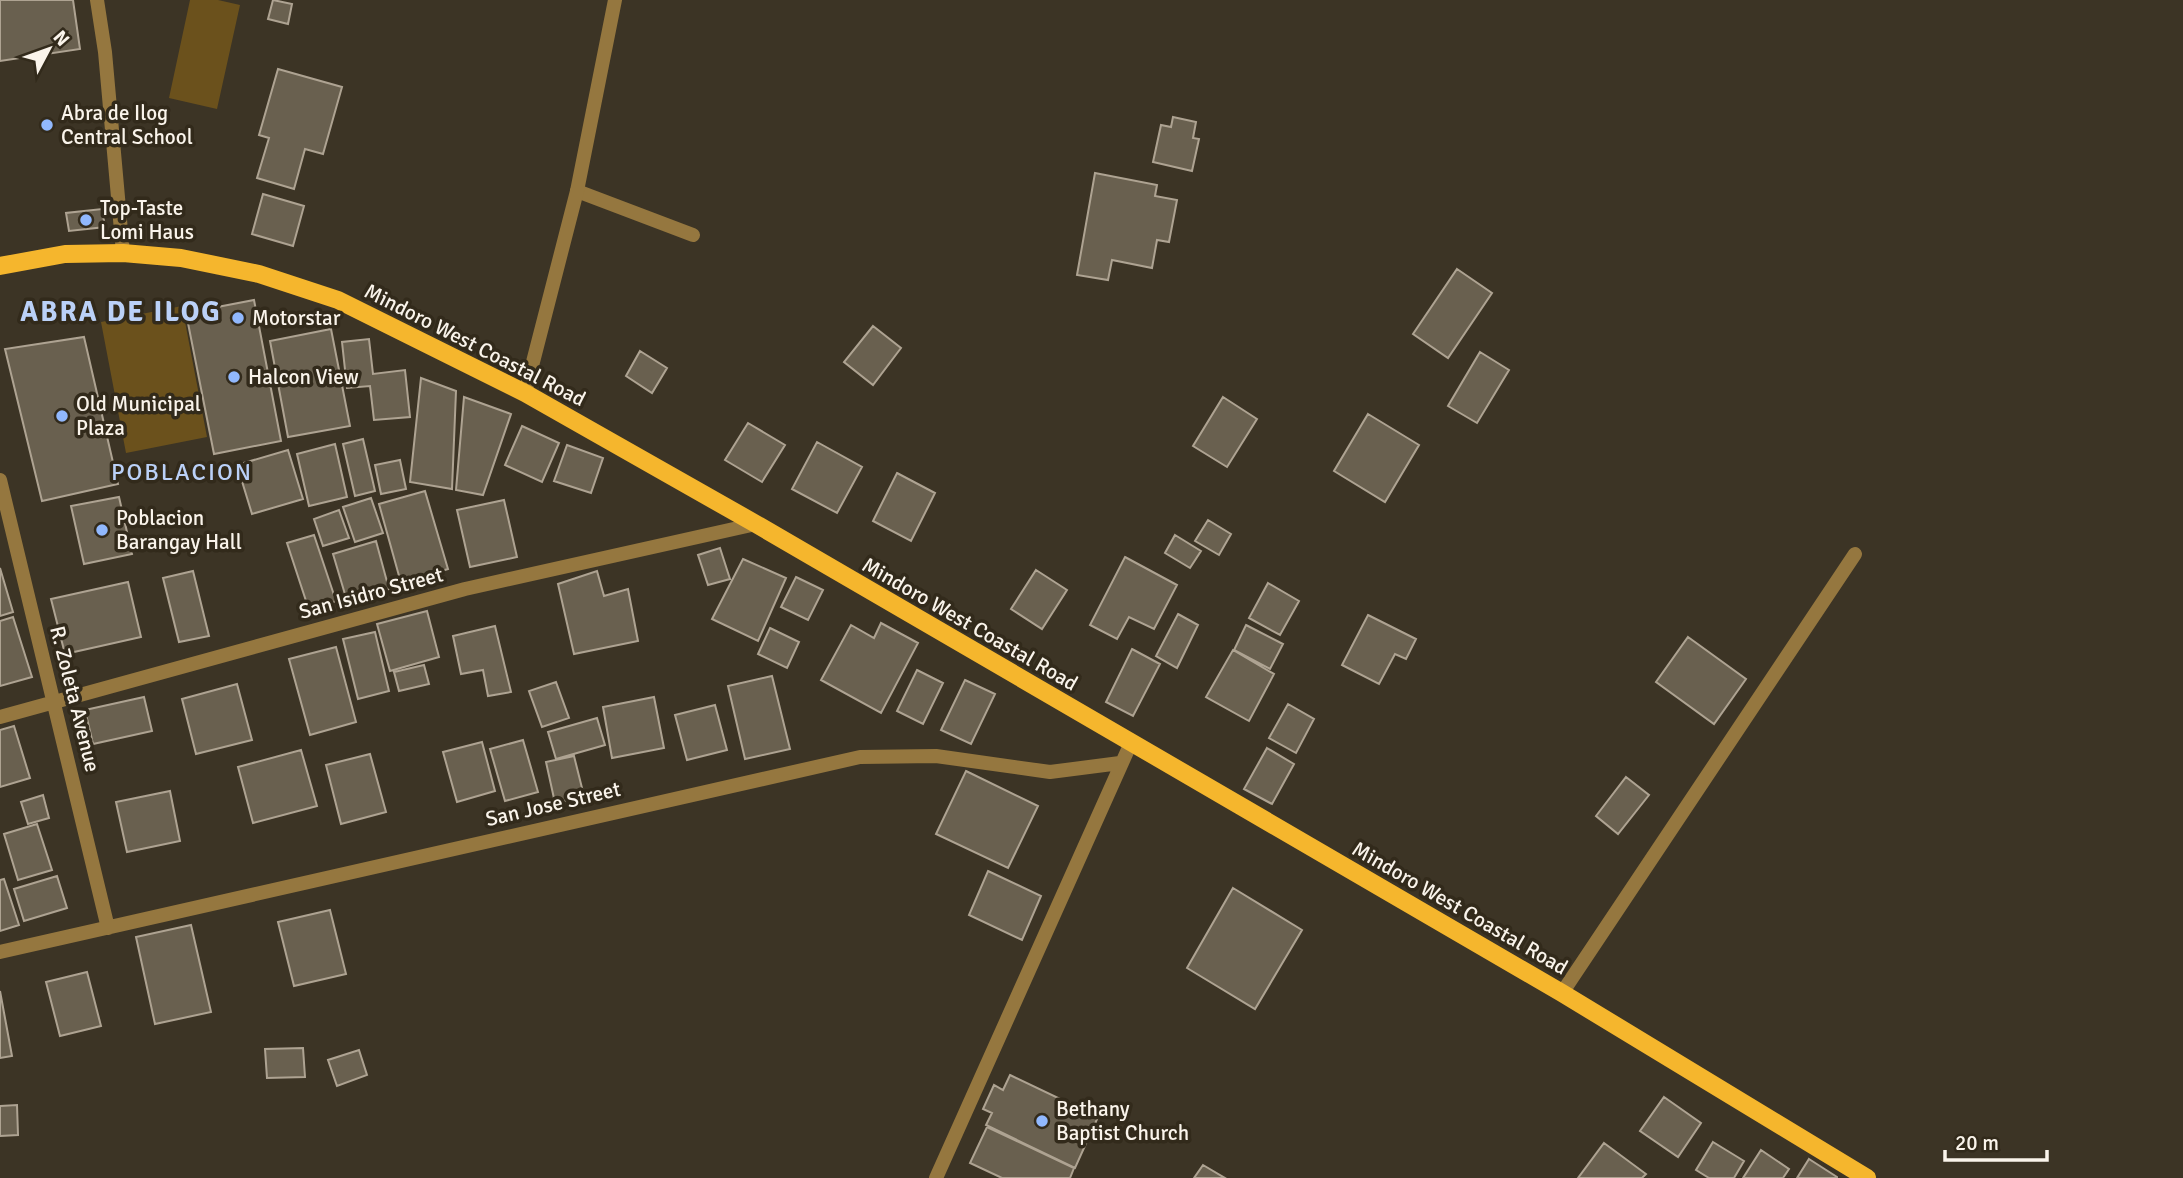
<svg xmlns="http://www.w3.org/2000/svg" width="2183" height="1178" viewBox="0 0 2183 1178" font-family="Signika,sans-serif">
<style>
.green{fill:#6b511c}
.building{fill:#69604f;stroke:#aea392;stroke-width:2}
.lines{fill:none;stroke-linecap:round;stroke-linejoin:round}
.service{stroke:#95773f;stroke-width:14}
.minor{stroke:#95773f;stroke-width:14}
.primary{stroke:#f5b62d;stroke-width:18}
.poi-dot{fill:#91b8fd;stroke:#322a1b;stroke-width:2.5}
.labels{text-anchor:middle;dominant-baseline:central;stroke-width:7;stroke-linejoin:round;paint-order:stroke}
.poi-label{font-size:21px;fill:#faf4eb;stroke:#322a1b;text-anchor:start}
.street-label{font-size:21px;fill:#faf4eb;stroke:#322a1b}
.quarter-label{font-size:24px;letter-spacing:2px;fill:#bbd1f8;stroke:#322a1b}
.district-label{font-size:28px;font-weight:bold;letter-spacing:2px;fill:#bbd1f8;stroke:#322a1b}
</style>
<rect width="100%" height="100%" fill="#3c3425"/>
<path class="green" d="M 190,0 L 218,0 L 240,5 L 217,109 L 169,98 Z
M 182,306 L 207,437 L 126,453 L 101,322 Z"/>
<path class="building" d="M 0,0 L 73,0 L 80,49 L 0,61 Z
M 273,0 L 292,4 L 288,24 L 268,19 Z
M 278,69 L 342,87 L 323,154 L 305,149 L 294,189 L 257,178 L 269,138 L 259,135 Z
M 1173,117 L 1196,122 L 1193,138 L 1199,139 L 1192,171 L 1153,162 L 1161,125 L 1171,127 Z
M 1095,173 L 1157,185 L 1155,196 L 1177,200 L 1169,242 L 1157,240 L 1152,268 L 1112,260 L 1108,280 L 1077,275 Z
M 263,194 L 304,206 L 293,246 L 252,234 Z
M 102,209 L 105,227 L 69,231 L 66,213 Z
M 1457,269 L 1492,293 L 1448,358 L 1413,334 Z
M 254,300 L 281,441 L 214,454 L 186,313 Z
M 873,326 L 901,348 L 873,385 L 844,362 Z
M 331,329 L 350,426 L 288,437 L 270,341 Z
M 84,337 L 118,484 L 42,501 L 5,349 Z
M 369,339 L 373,374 L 405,370 L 410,417 L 374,420 L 370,386 L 347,388 L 342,342 Z
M 640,351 L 667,368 L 652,393 L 626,376 Z
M 1480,352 L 1509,370 L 1477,423 L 1448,406 Z
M 421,378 L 456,391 L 452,489 L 410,482 Z
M 464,397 L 511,414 L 483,495 L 456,490 Z
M 1223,397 L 1257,419 L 1227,467 L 1193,446 Z
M 1368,414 L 1419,445 L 1385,502 L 1334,471 Z
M 748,423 L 785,445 L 762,482 L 725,460 Z
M 522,426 L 559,443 L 542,482 L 505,465 Z
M 363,439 L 375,491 L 355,496 L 343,444 Z
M 817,442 L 862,467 L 837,513 L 792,489 Z
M 335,444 L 347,497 L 309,506 L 297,454 Z
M 567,445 L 603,458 L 591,493 L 554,481 Z
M 288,450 L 303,499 L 252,514 L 237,465 Z
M 400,460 L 406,489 L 381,494 L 375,465 Z
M 897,473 L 935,493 L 911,541 L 873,521 Z
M 425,491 L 448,569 L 401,583 L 379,504 Z
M 119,497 L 132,554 L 84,564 L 71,506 Z
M 371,498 L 383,533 L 355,542 L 343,507 Z
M 504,500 L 517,557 L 470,567 L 457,510 Z
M 339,510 L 349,538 L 323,546 L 314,519 Z
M 1208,520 L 1231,534 L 1219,555 L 1195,541 Z
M 314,535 L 336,601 L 309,610 L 287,543 Z
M 1175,535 L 1201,551 L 1190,568 L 1165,553 Z
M 376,541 L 389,589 L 347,601 L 333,554 Z
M 720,548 L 730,579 L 708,585 L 698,555 Z
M 1125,557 L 1177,585 L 1154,629 L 1129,617 L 1117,639 L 1090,625 Z
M 743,559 L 786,578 L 758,641 L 712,619 Z
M 0,568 L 13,612 L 0,616 Z
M 1036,570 L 1067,590 L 1042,629 L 1011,609 Z
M 193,571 L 209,636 L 179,642 L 163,578 Z
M 597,571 L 604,596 L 628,589 L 638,641 L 574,654 L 558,584 Z
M 796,577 L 823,590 L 808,620 L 781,607 Z
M 128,582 L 141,637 L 65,654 L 51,599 Z
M 1268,583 L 1299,601 L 1280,635 L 1249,618 Z
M 427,611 L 439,657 L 390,671 L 377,624 Z
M 1178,614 L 1198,625 L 1177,668 L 1156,656 Z
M 1368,615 L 1416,639 L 1406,659 L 1395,654 L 1379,684 L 1342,665 Z
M 13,617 L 32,677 L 0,686 L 0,621 Z
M 881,623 L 918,643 L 881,713 L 821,680 L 851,625 L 874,638 Z
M 1246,625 L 1283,644 L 1270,669 L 1234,650 Z
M 495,626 L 511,692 L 488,696 L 483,670 L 461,674 L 453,636 Z
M 770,628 L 799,642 L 787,668 L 758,654 Z
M 375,632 L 389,691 L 358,699 L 343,639 Z
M 1688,637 L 1746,679 L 1714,724 L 1656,682 Z
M 336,647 L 356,722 L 310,735 L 289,659 Z
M 1132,649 L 1160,664 L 1133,716 L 1106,702 Z
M 1233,650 L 1274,674 L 1249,721 L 1206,697 Z
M 424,665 L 429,684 L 399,691 L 394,672 Z
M 917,670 L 943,683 L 923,724 L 897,711 Z
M 772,676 L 790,749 L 745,759 L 728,686 Z
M 965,680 L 995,694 L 971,744 L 941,730 Z
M 556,682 L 569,718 L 542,727 L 529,691 Z
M 237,684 L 252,740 L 196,754 L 182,699 Z
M 144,697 L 152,731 L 93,744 L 85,710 Z
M 654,697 L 664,748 L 612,758 L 603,707 Z
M 1288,704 L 1314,719 L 1296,753 L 1269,738 Z
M 715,705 L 727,750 L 687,760 L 675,715 Z
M 597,718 L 605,745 L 556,759 L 548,732 Z
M 14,726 L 30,778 L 0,787 L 0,730 Z
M 523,740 L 538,792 L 505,801 L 490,749 Z
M 482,742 L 495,791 L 457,802 L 443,752 Z
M 1267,748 L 1294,764 L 1272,804 L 1244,789 Z
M 301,750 L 317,806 L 253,823 L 238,767 Z
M 370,754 L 386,812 L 341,824 L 326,765 Z
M 574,756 L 584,796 L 555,803 L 546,762 Z
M 966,771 L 1038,806 L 1008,868 L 936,834 Z
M 1626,777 L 1649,795 L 1618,834 L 1596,816 Z
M 170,791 L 180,841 L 127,852 L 116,802 Z
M 43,795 L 49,818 L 28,824 L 21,802 Z
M 37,824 L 52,870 L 18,880 L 4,834 Z
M 988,871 L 1041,896 L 1022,940 L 969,915 Z
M 57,876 L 67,908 L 24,921 L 14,889 Z
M 4,879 L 19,925 L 0,931 L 0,880 Z
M 1233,888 L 1302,930 L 1255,1009 L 1187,968 Z
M 330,910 L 346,974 L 294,986 L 278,922 Z
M 191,925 L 211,1012 L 155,1024 L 136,937 Z
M 87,972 L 101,1026 L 60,1036 L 46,982 Z
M 0,991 L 12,1056 L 0,1058 Z
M 303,1048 L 305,1077 L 267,1078 L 265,1049 Z
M 359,1050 L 367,1075 L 337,1086 L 328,1060 Z
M 1010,1075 L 1098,1117 L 1075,1168 L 986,1125 L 992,1113 L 983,1109 L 994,1085 L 1003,1090 Z
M 1664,1097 L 1701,1123 L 1678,1157 L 1640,1131 Z
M 17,1105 L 18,1135 L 0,1136 L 0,1106 Z
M 987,1127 L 1074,1168 L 1070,1178 L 1002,1178 L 970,1163 Z
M 1713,1142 L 1744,1161 L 1734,1178 L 1709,1178 L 1696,1170 Z
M 1604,1143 L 1646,1174 L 1642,1178 L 1578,1178 Z
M 1761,1150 L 1789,1169 L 1783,1178 L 1743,1178 Z
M 1809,1159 L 1837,1177 L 1837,1178 L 1797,1178 Z
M 1203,1165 L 1225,1178 L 1194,1178 Z"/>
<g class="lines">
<path class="service" d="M 577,191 L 693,235"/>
<path class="minor" d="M 97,0 L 105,52 L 123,253
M 525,393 L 577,191 L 615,0
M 0,480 L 108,928
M 0,717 L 465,589 L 756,524
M 0,952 L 860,757 L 936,756 L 1050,772 L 1120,763
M 1562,993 L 1855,554
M 936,1178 L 1130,745"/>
<path class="primary" d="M 0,266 L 65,254 L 123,253 L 181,258 L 259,274 L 338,300 L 525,393 L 756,524 L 1562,993 L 1867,1178"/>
</g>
<g class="poi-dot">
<circle cx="47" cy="125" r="7"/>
<circle cx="86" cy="220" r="7"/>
<circle cx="238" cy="318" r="7"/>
<circle cx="234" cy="377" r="7"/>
<circle cx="62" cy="416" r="7"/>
<circle cx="102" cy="530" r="7"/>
<circle cx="1042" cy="1121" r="7"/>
</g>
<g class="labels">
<g class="poi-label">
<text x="61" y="113">Abra de Ilog<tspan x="61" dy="24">Central School</tspan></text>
<text x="100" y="208">Top-Taste<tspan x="100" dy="24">Lomi Haus</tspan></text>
<text x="252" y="318">Motorstar</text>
<text x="248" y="377">Halcon View</text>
<text x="76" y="404">Old Municipal<tspan x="76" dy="24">Plaza</tspan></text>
<text x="116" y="518">Poblacion<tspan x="116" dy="24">Barangay Hall</tspan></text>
<text x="1056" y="1109">Bethany<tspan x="1056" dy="24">Baptist Church</tspan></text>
</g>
<g class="street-label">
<text transform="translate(475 345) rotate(27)">Mindoro West Coastal Road</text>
<text transform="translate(371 593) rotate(-15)">San Isidro Street</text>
<text transform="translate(970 624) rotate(30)">Mindoro West Coastal Road</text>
<text transform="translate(75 699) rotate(76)">R. Zoleta Avenue</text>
<text transform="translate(553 804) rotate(-13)">San Jose Street</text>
<text transform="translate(1460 908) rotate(30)">Mindoro West Coastal Road</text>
</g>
<g class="quarter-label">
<text x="182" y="472">POBLACION</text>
</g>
<g class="district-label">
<text x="121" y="312">ABRA DE ILOG</text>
</g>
</g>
<g transform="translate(49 49) rotate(49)" stroke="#322a1b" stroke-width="5" paint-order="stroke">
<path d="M0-5L12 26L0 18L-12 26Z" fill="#faf4eb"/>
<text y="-10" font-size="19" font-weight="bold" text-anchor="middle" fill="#faf4eb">N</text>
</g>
<path d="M1945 1150v10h102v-10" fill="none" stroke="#faf4eb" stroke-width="3.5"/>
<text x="1955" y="1150" font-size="21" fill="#faf4eb" stroke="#322a1b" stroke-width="5" paint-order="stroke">20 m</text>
</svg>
